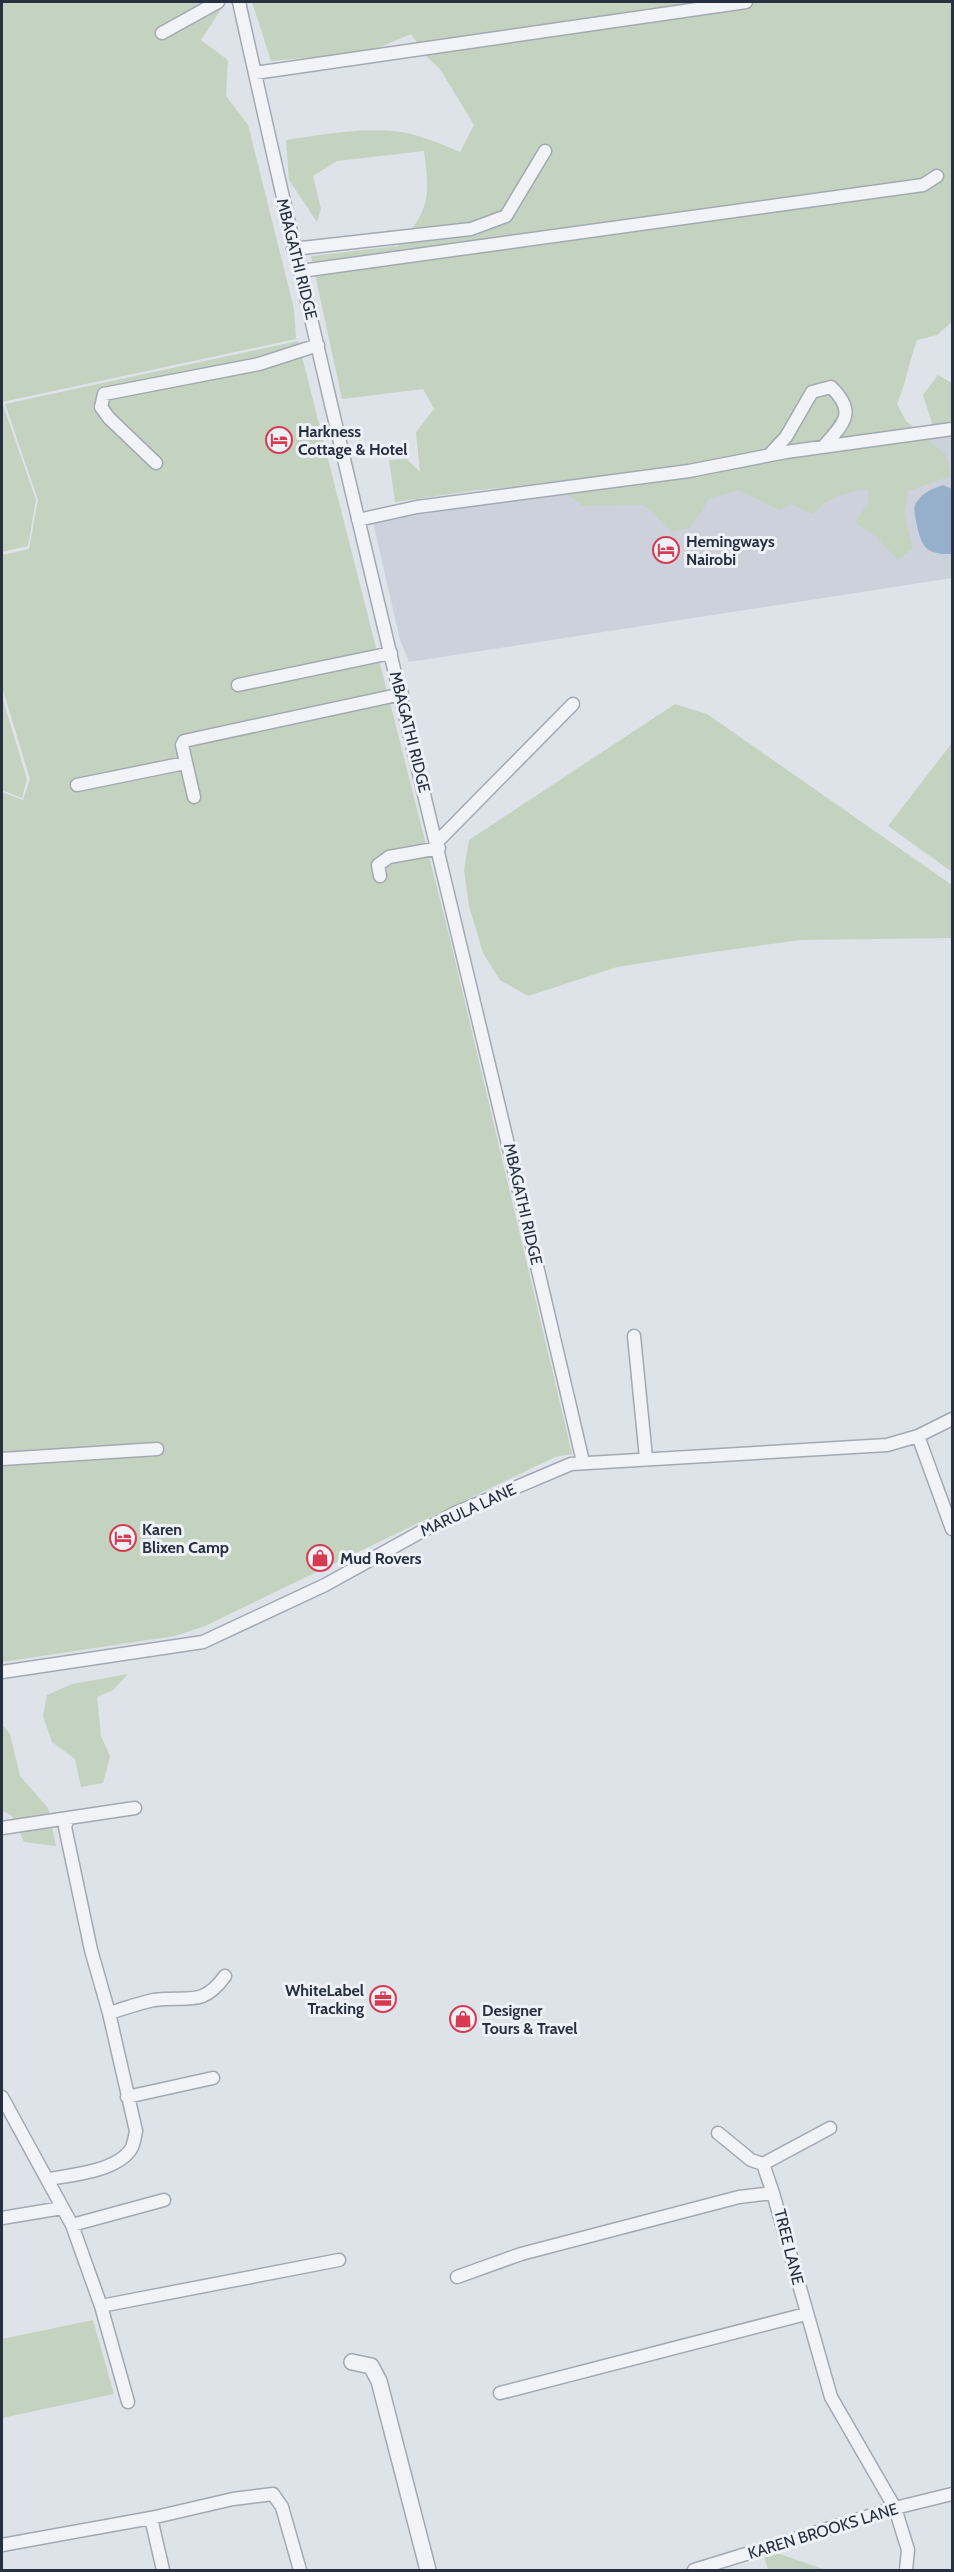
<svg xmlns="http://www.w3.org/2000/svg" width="954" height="2572" viewBox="0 0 954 2572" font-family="Cabin,sans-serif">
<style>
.built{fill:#ccd1db}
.green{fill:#c4d3bf}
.water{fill:#96b0cc}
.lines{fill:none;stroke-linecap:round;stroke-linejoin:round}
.minor-casing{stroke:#a3a9b3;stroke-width:15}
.tertiary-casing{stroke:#a3a9b3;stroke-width:18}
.minor{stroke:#f1f3f7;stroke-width:12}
.tertiary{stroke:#f1f3f7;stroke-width:15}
.labels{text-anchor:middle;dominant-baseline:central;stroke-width:6;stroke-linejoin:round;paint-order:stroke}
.street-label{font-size:16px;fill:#263041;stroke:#eef1f6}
.poi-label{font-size:16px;font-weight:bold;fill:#263041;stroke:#eef1f6;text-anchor:start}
</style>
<rect width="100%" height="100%" fill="#dee2e9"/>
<path class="built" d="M 952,431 L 952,578 L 409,662 L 400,640 L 373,522 Z"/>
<path class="green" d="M 2,2 L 220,2 L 222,8 L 201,40 L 228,60 L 226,96 L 248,125 L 294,309 L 296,339 L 2,402 L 36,500 L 28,546 L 2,552 Z
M 252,2 L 952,2 L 952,322 L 937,335 L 917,340 C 909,362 906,383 897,404 L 906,421 L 946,455 L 951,476 L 908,491 L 904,514 L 913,548 L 898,560 L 875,536 L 855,522 L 869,502 L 868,489 C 845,493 829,496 813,514 L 791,504 L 779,510 L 739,490 L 710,498 L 690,528 L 672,532 L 644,505 L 583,506 L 552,484 L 478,490 L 395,502 L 389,460 L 407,459 L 420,472 L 416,432 L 434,409 L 423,389 L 342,399 L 311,256 L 398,246 C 430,209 430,198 424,151 L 337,161 L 313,176 L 321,209 L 317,222 L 289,180 L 286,140 C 321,135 357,128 393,131 C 416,133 439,143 460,152 L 474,125 L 440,69 L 426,56 L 411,34 L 368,52 L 271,61 Z
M 298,341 L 449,935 L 572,1454 L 555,1457 L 205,1626 L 175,1636 L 2,1662 L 2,792 L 23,800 L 30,779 L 2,687 L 2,555 L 29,549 L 38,500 L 5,404 Z
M 938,375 L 952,383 L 952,421 L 933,426 L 923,395 Z
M 2,697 L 27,779 L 22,798 L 2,790 Z
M 675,704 L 707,714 L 952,885 L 952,938 L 801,940 L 699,954 L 617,967 L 528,996 L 500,980 L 483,953 L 469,906 L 464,870 L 469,840 Z
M 952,743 L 952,872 L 888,826 Z
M 128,1674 L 113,1690 L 97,1697 L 101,1736 L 110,1756 L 103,1783 L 81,1787 L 75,1759 L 52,1742 L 43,1716 L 47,1695 L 72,1684 Z
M 2,1724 L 10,1734 L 20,1776 L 48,1808 L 56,1846 L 24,1842 L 13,1817 L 2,1810 Z
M 93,2320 L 114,2394 L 2,2418 L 2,2339 Z
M 762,2548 L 826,2570 L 768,2570 Z"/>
<path class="water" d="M 943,485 L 952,489 L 952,554 C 925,555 921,546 916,521 C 915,515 913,509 916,503 C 923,492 932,489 943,485 Z"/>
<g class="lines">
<defs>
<path id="minor" d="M 239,2 C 347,490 470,975 583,1462
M 162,33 L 218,2
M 255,73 L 746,2
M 293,249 L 471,229 L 506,216 L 545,151
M 301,271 L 923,185 L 937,176
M 769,455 L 786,437 L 812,392 L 831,387 C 857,412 844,423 824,446
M 156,463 L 109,418 L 101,407 L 104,394 L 259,364 L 318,345
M 358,520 L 417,507 L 689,471 L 786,452 L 952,429
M 238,685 L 391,653
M 77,785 L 185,763
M 194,797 L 182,745 L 184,741 L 402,694
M 437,842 L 573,704
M 380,876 L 378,865 L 389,857 L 439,848
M 634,1336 L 646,1458
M 918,1436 L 952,1529
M 2,1459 L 157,1449
M 2,1672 L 203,1642 L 325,1585 L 453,1514 L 571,1464 L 887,1445 L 918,1436 L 952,1419
M 2,1828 L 68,1818
M 109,2013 L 91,1950 L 65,1827 L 68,1818 L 135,1808
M 2,2097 L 72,2225 L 101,2306 L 128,2402
M 127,2097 L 213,2078
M 718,2133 L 751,2160 L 763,2164 L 773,2193
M 763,2164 L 830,2128
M 49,2179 C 72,2175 117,2171 131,2149 C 134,2144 135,2136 136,2131 L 109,2013 C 123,2009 139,2003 154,2000 C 188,1995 202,2008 225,1976
M 2,2218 L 62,2208
M 72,2225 L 164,2200
M 457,2277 L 521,2254 L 739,2197 L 773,2193 L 831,2397 L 895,2508 L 908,2550 L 906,2570
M 101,2306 L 339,2260
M 500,2393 L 806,2314
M 151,2518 L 163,2570
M 2,2545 L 151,2518 L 233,2499 L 273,2494 L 282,2507 L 300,2570
M 694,2570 L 895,2508 L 952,2494"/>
<path id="tertiary" d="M 352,2362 L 371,2366 L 379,2381 L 428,2570"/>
</defs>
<use href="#minor" class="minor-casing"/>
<use href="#tertiary" class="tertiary-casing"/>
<use href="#minor" class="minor"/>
<use href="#tertiary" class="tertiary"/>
</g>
<defs>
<symbol id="hotel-ring" viewBox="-11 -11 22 22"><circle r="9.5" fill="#eef1f6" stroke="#d73a51" stroke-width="1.5"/><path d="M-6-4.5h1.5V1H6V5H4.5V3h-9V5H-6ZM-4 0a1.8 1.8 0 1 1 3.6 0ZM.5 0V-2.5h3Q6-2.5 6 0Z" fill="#d73a51"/></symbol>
<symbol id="shop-ring" viewBox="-11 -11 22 22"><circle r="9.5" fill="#eef1f6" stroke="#d73a51" stroke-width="1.5"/><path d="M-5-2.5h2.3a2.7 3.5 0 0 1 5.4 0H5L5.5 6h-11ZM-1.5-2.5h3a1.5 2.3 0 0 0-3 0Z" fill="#d73a51"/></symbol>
<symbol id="office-ring" viewBox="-11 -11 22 22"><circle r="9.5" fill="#eef1f6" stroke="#d73a51" stroke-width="1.5"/><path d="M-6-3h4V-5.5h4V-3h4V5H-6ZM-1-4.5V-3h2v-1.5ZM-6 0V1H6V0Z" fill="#d73a51"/></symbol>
</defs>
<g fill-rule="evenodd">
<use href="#hotel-ring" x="264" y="425" width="30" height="30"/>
<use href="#hotel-ring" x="651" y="535" width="30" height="30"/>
<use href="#hotel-ring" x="108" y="1523" width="30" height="30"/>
<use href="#shop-ring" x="305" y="1543" width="30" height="30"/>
<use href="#office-ring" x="368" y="1984" width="30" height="30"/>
<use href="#shop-ring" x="448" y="2004" width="30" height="30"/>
</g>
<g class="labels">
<g class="street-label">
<text transform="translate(297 259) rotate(76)">MBAGATHI RIDGE</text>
<text transform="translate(410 732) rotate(76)">MBAGATHI RIDGE</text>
<text transform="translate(523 1204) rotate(77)">MBAGATHI RIDGE</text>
<text transform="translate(468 1510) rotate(-25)">MARULA LANE</text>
<text transform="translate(789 2247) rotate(76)">TREE LANE</text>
<text transform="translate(823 2531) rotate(-17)">KAREN BROOKS LANE</text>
</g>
<g class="poi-label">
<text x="298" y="431">Harkness<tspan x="298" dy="18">Cottage &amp; Hotel</tspan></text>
<text x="686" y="541">Hemingways<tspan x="686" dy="18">Nairobi</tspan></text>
<text x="142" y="1529">Karen<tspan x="142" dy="18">Blixen Camp</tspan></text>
<text x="340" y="1558">Mud Rovers</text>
<text x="364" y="1990" text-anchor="end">WhiteLabel<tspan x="364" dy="18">Tracking</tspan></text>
<text x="482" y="2010">Designer<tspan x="482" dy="18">Tours &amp; Travel</tspan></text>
</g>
</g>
<rect width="954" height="2572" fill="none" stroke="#263041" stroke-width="6"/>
</svg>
